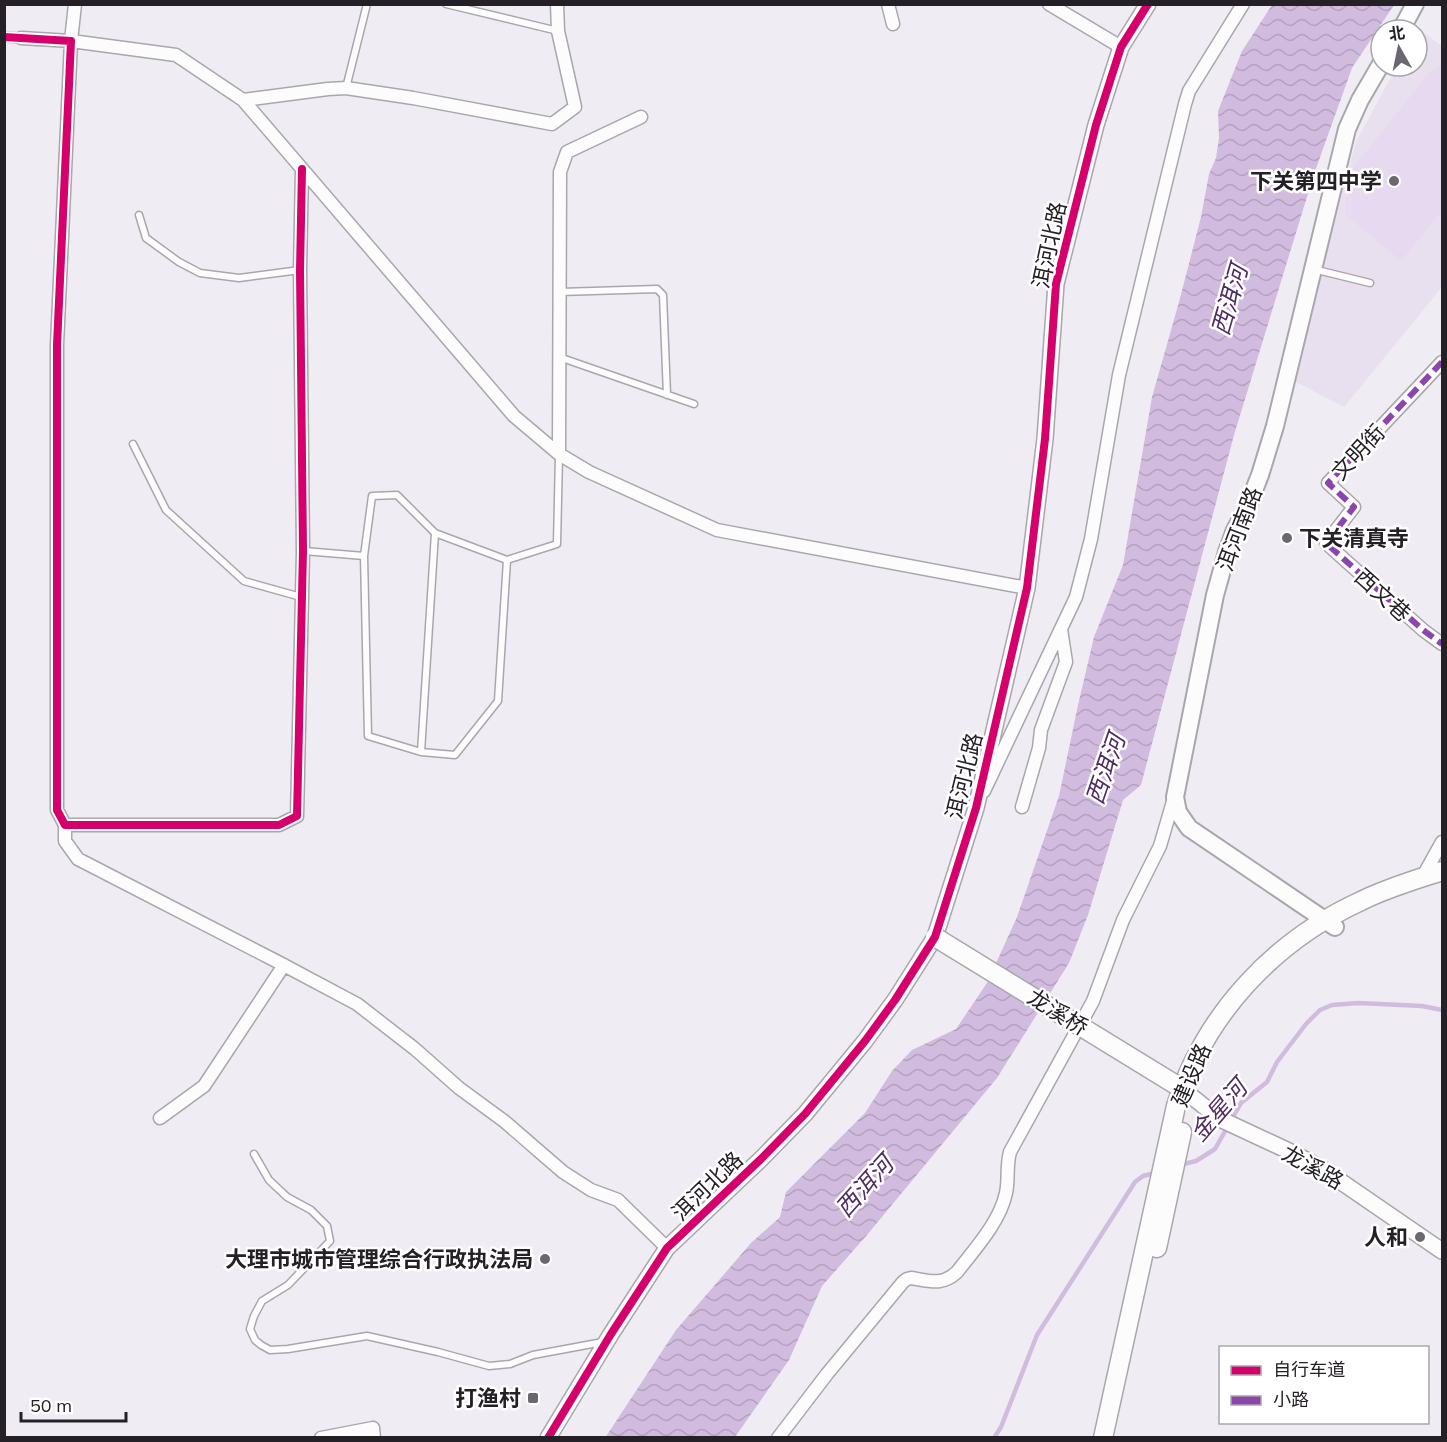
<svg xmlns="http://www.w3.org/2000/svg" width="1447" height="1442" viewBox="0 0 1447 1442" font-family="Mulish,'Noto Sans SC',sans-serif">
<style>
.built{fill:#e9e0ef}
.pitch{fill:#e7daf0}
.water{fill:url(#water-waves)}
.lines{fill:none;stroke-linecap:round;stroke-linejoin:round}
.stream{stroke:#d1bcdf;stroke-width:4.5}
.minor-tunnel{stroke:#c7c3cb;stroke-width:12;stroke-dasharray:12 6;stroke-linecap:butt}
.service-casing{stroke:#a9a6ac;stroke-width:9}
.minor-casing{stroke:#a9a6ac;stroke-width:15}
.tertiary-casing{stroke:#a9a6ac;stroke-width:18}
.secondary-casing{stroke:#a9a6ac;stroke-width:20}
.primary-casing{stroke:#a9a6ac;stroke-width:21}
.service{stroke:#fdfcfd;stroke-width:6}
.minor{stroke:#fdfcfd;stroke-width:12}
.tertiary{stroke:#fdfcfd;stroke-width:15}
.secondary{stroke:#fdfcfd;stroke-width:16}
.primary{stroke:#fdfcfd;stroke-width:18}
.primary-bridge-casing{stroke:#a9a6ac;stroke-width:21;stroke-linecap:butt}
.primary-bridge{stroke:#fdfcfd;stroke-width:18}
.quiet{stroke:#8e44ad;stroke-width:6;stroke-dasharray:12 6;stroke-linecap:butt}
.cycleway-casing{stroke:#fff;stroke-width:11}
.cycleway{stroke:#d6006c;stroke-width:8}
.poi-dot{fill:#6b676e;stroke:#fff;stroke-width:2}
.labels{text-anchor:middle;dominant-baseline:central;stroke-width:5;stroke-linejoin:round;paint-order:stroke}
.poi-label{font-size:22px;font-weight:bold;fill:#242026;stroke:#fff;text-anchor:end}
.street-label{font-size:22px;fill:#242026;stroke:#fff}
.water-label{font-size:24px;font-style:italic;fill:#502c64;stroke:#fff}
</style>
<defs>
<pattern id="water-waves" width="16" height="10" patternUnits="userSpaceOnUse" patternTransform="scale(1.5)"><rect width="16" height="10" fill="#d1bcdf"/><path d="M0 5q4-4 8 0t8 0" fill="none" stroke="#b3a1bf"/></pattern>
</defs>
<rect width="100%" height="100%" fill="#f0ecf4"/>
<path class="built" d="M 1420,30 L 1442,46 L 1442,287 L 1344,407 L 1296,382 L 1334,221 L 1356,142 L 1397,66 L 1417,66 L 1417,35 Z"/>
<path class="pitch" d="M 1442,65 L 1442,211 L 1401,261 L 1345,214 C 1345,197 1346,184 1353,168 L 1429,73 Z"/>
<path class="water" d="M 1272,5 L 1394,5 L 1352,68 L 1314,174 L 1234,435 L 1141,785 L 1123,800 L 1088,915 L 1069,963 L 997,1078 L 867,1235 L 822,1286 L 789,1360 L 735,1437 L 605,1438 L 676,1330 L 751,1243 L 780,1217 L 786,1192 L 865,1113 L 892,1071 L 912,1050 L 956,1029 L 987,983 L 1017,917 L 1059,796 L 1078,705 L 1094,637 L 1123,565 L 1152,397 L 1179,302 L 1201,217 L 1209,174 L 1216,158 L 1219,138 L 1218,111 L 1242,51 Z"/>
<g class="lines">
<path class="stream" d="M 1180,1165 L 1196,1161 L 1215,1149 L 1241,1103 L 1267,1082 L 1277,1062 L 1306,1024 L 1320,1010 L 1332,1005 L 1358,1003 L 1422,1006 L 1442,1010
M 994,1438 L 1001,1427 L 1037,1335 L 1135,1182 L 1143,1176 L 1158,1172"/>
<path class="minor-tunnel" d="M 4,37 L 21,38"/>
<defs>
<path id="service" d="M 446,4 L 558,31
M 346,88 L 367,4
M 139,215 L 146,238 L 179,262 L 200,273 L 239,278 L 300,270
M 1313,269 L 1370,283
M 560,292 L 657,289 L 663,295 L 667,395
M 559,357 L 694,404
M 133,444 L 166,510 L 244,581 L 301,597
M 304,551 L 364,556 L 372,496 L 397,495 L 435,533 L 507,560 L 557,544 L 559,455
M 364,556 L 368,736 L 421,752 L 455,755 L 498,701 L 507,560
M 421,752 L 435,533
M 254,1154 L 269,1180 L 287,1197 L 311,1210 L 327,1226 L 330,1241 L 288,1285 L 262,1301 L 254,1316 L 250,1329 L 255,1340 L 261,1345 L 270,1350 L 288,1349 L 367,1336 L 438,1352 L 489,1366 L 510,1364 L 533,1355 L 603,1342"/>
<path id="minor" d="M 75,4 L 71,41 L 176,55 L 243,100 L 514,416 L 559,454 L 589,472 L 717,530 L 1027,588
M 888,4 L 893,24
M 1049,4 L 1121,47
M 21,38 L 71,41 L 57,345 L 57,810 L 65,825 L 279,825 L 297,816 L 303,551 L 300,270 L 302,169
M 243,100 L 328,89 L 346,88 L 413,98 L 552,124 L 575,107 L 558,31 L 557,4
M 1442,362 L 1328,483 L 1354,507 L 1326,543 L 1423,630 L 1442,644
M 559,454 L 560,172 L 567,152 L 641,117
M 984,791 L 1076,597 L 1091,539 L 1119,375 L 1185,104 L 1189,91 L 1243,4
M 1022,807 L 1039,748 L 1041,730 L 1066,662 L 1061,629
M 65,825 L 65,841 L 78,859 L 278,962 L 357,1004 L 415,1049 L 459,1088 L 504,1121 L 563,1172 L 591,1190 L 618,1200 L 667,1248
M 1422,878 L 1442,842
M 160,1118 L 204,1086 L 284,965
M 321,1438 L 373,1428 L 374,1438
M 778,1438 L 827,1374 L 903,1282 L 907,1279 L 911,1278 C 930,1281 942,1286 957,1272 C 974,1250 1000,1222 1006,1193 C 1009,1180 1006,1166 1010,1152 L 1093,1001 L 1123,920 L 1160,846 L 1174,798"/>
<path id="tertiary" d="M 1181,1088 L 1220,1119 L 1293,1153 L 1324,1170 L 1442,1251
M 548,1438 L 611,1334 L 667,1248 L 761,1159 L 805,1114 L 865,1041 L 895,1000 L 935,937 L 976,808 L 1027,588 L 1045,439 L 1056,284 L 1096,125 L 1121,47 L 1148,4"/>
<path id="secondary" d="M 1401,30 L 1415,4
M 1335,927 L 1189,828 L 1178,812 L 1175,797 L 1215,595 L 1227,552 L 1235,530 L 1247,508 L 1260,475 L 1275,426 L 1347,129 L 1360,100 L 1381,64"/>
<path id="primary" d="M 1157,1248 L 1182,1132
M 1103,1438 L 1176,1106 C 1205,1014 1274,941 1361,901 C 1387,888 1415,880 1442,871"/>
</defs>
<use href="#service" class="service-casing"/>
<use href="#minor" class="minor-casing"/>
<use href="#tertiary" class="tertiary-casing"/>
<use href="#secondary" class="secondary-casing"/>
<use href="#primary" class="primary-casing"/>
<use href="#service" class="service"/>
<use href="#minor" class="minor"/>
<use href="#tertiary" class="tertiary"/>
<use href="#secondary" class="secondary"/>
<use href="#primary" class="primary"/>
<defs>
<path id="primary-bridge" d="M 935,937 L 1181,1088"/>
</defs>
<use href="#primary-bridge" class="primary-bridge-casing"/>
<use href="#primary-bridge" class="primary-bridge"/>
<path class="quiet" d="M 1442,362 L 1328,483 L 1354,507 L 1326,543 L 1423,630 L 1442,644"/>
<defs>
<path id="cycleway" d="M 4,37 L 71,41 L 57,345 L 57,810 L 65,825 L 279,825 L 297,816 L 303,551 L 300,270 L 302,169
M 548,1438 L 611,1334 L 667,1248 L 761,1159 L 805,1114 L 865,1041 L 895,1000 L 935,937 L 976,808 L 1027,588 L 1045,439 L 1056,284 L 1096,125 L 1121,47 L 1148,4"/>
</defs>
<use href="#cycleway" class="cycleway-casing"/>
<use href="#cycleway" class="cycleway"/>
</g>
<g class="poi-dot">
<circle cx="1394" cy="181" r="6"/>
<circle cx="1287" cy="538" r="6"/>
<circle cx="1420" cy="1237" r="6"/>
<circle cx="545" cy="1259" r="6"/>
<rect x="527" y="1392" width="12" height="12" rx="3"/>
</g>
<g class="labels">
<g class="poi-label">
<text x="1382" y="181">下关第四中学</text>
<text x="1299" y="538" text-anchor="start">下关清真寺</text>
<text x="1408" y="1237">人和</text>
<text x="533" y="1259">大理市城市管理综合行政执法局</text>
<text x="521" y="1398">打渔村</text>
</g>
<g class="street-label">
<text transform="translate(1049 245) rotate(-78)">洱河北路</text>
<text transform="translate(1358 452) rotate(-47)">文明街</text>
<text transform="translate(1239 529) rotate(-69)">洱河南路</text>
<text transform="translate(1383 595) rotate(42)">西文巷</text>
<text transform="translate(964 776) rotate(-76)">洱河北路</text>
<text transform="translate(1058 1012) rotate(32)">龙溪桥</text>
<text transform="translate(1191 1075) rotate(-67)">建设路</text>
<text transform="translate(1313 1167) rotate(29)">龙溪路</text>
<text transform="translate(707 1186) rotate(-44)">洱河北路</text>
</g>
<g class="water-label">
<text transform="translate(1229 300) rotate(-74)">西洱河</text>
<text transform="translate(1105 769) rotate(-71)">西洱河</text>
<text transform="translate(1218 1110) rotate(-49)">金星河</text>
<text transform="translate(864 1186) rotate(-48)">西洱河</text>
</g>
</g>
<rect width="1447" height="1442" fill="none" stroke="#242026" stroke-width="12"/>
<rect x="1219" y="1346" width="210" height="78" fill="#ffffff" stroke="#a7a6a8" stroke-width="1.5"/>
<rect x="1231" y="1366" width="30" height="9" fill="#d6006c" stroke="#a7a6a8" stroke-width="1.5"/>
<text x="1273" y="1376" font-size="18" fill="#242026">自行车道</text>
<rect x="1231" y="1396" width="30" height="9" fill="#8e44ad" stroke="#a7a6a8" stroke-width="1.5"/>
<text x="1273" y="1406" font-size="18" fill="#242026">小路</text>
<g transform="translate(1399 48) rotate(351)"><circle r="28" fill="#ffffff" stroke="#a7a6a8" stroke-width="1.5"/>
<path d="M0-4.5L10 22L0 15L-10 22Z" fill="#6b676e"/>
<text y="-9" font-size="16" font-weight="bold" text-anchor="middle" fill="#242026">北</text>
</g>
<path d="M21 1412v9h105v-9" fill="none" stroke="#242026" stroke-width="3"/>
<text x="30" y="1412" font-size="18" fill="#242026" stroke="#ffffff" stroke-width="4.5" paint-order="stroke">50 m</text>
</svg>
